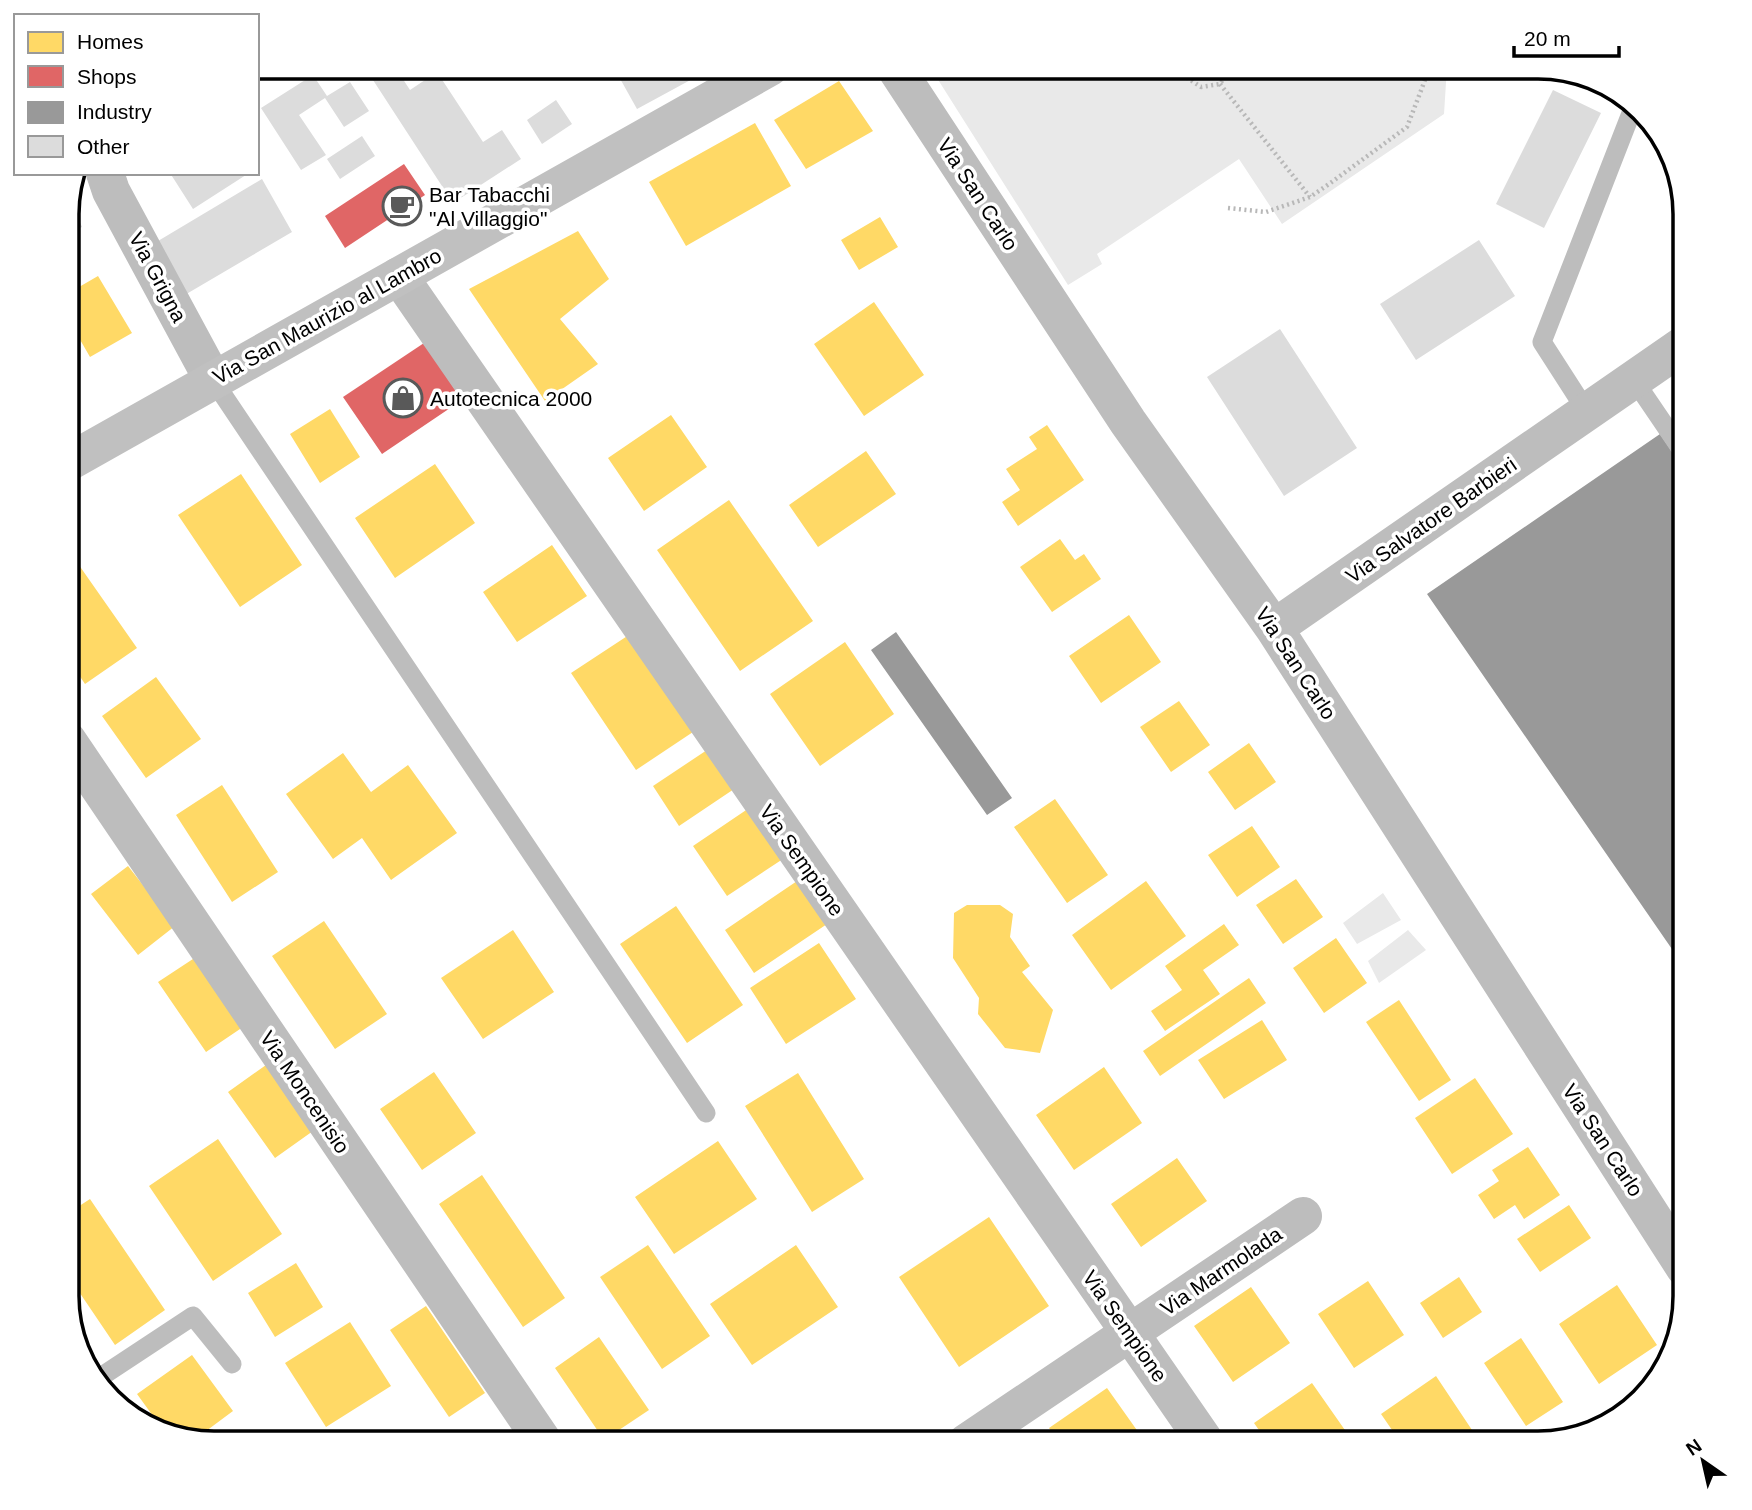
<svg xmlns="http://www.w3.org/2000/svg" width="1752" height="1510" viewBox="0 0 1752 1510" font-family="Helvetica,sans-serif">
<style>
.green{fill:#e9e9e9}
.homes{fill:#ffd966}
.shops{fill:#e06666}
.industry{fill:#999}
.building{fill:#dcdcdc}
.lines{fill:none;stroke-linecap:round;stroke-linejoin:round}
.path{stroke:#b8b8b8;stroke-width:4.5;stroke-dasharray:2 3.5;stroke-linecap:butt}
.lane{stroke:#bdbdbd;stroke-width:19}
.street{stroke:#bdbdbd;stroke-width:38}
.secondary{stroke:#c0c0c0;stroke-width:38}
.labels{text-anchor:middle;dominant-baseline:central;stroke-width:7;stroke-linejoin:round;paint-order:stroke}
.poi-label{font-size:21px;fill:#000;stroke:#fff;text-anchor:start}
.street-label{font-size:21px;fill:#000;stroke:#fff}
.rim{fill:none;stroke:#000;stroke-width:3.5}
</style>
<rect width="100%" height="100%" fill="#fff"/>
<path class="green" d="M 930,67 L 1447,67 L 1444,114 L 1282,224 L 1239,159 L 1097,254 L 1102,264 L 1068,285 Z
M 1383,893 L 1401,920 L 1357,944 L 1343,923 Z
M 1408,930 L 1426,950 L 1379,983 L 1368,961 Z"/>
<path class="homes" d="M 839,81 L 873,131 L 806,169 L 774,120 Z
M 755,123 L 791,186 L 686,246 L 649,182 Z
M 880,217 L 898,247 L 859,270 L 841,240 Z
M 578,231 L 609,279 L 560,319 L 598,364 L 545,401 L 469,289 Z
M 98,276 L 132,333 L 90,357 L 67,317 L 67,294 Z
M 874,302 L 924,375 L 864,416 L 814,344 Z
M 330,409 L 360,457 L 320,483 L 290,434 Z
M 671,415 L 707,467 L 644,511 L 608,458 Z
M 1047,425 L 1084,480 L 1018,526 L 1002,502 L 1020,490 L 1006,469 L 1037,449 L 1029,437 Z
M 866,451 L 896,494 L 818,547 L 789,505 Z
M 435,464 L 475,523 L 395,578 L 355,518 Z
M 241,474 L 302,565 L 240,607 L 178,515 Z
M 729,500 L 813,621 L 740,671 L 657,550 Z
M 1060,539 L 1075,560 L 1084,554 L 1101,579 L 1052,612 L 1020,567 Z
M 552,545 L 587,596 L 517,642 L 483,592 Z
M 67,548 L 137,648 L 85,684 L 67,657 Z
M 1129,615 L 1161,662 L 1101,703 L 1069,656 Z
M 641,627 L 705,724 L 636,770 L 571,673 Z
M 845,642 L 894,714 L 820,766 L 770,694 Z
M 156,677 L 201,739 L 146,778 L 102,716 Z
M 1179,701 L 1210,745 L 1171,772 L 1140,727 Z
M 1249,743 L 1276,782 L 1235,810 L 1208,772 Z
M 716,744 L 743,783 L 679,826 L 653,786 Z
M 343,753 L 371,792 L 408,765 L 457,833 L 391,880 L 362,838 L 333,859 L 286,794 Z
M 222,785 L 278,872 L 232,902 L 176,815 Z
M 1055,799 L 1108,875 L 1067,903 L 1014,827 Z
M 758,802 L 792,853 L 727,896 L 693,846 Z
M 1252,826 L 1280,867 L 1237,897 L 1208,855 Z
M 128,866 L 175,926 L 138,955 L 91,894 Z
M 803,877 L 833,920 L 754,973 L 725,930 Z
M 1296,879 L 1323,917 L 1283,944 L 1256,905 Z
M 1146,881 L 1186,936 L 1111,990 L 1072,935 Z
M 967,905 L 1000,905 L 1013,914 L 1010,937 L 1030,966 L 1022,972 L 1053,1010 L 1040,1053 L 1005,1048 L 978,1014 L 979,998 L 953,958 L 954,913 Z
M 676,906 L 743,1005 L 687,1043 L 620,944 Z
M 324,921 L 387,1014 L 335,1049 L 272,956 Z
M 1224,924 L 1239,945 L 1203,970 L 1220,994 L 1165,1031 L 1151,1011 L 1182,990 L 1165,966 Z
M 513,930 L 554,992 L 483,1039 L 441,978 Z
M 1336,938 L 1367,983 L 1324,1013 L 1293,968 Z
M 819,943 L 856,999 L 786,1044 L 750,988 Z
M 196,957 L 243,1027 L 206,1052 L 158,982 Z
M 1249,978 L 1266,1003 L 1160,1076 L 1143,1051 Z
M 1399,1000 L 1451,1080 L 1419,1101 L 1366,1022 Z
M 1262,1020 L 1287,1060 L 1224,1099 L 1198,1060 Z
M 266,1065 L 313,1131 L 275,1158 L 228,1092 Z
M 1104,1067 L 1142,1123 L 1074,1170 L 1036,1115 Z
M 434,1072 L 476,1133 L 422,1170 L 380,1109 Z
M 798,1073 L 864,1179 L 812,1212 L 745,1106 Z
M 1475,1078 L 1513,1134 L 1452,1174 L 1415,1118 Z
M 218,1139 L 282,1234 L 213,1281 L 149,1186 Z
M 718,1141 L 757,1199 L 674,1254 L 635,1197 Z
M 1528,1147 L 1560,1195 L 1524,1219 L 1515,1205 L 1494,1219 L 1478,1195 L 1499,1181 L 1492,1170 Z
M 1177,1158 L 1207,1201 L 1141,1247 L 1111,1204 Z
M 482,1175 L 565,1298 L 523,1327 L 439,1204 Z
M 90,1199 L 165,1310 L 115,1345 L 67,1274 L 67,1214 Z
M 1569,1205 L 1591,1238 L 1540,1272 L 1517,1239 Z
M 989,1217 L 1049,1306 L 959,1367 L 899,1277 Z
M 648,1245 L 710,1336 L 662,1369 L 600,1277 Z
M 796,1245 L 838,1307 L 752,1365 L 710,1304 Z
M 296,1263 L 323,1307 L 275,1337 L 248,1293 Z
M 1459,1277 L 1482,1312 L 1443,1338 L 1420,1303 Z
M 1368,1281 L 1404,1335 L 1354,1368 L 1318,1314 Z
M 1617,1285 L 1657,1345 L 1599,1384 L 1559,1324 Z
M 1251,1287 L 1290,1343 L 1233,1382 L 1194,1326 Z
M 426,1306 L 485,1393 L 449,1417 L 390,1330 Z
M 350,1322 L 391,1386 L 326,1427 L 285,1363 Z
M 599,1337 L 649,1410 L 604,1440 L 555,1368 Z
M 1521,1338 L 1563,1402 L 1526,1426 L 1484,1363 Z
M 192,1355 L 233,1411 L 194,1440 L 166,1434 L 137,1394 Z
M 1436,1376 L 1476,1436 L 1465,1443 L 1401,1443 L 1381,1414 Z
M 1312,1383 L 1354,1443 L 1268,1443 L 1254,1423 Z
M 1107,1388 L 1146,1443 L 1060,1443 L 1049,1428 Z"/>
<path class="shops" d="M 404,164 L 425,195 L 345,248 L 325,216 Z
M 424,343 L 462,400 L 382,454 L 343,397 Z"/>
<path class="industry" d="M 1660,434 L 1685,471 L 1685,968 L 1427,594 Z
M 896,632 L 1012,798 L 987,815 L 871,650 Z"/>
<path class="building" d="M 395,67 L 410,90 L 437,72 L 483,142 L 502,130 L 521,159 L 453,203 L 373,80 Z
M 634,67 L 704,67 L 707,71 L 637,109 L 618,75 Z
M 313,75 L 327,96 L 350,82 L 369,111 L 344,127 L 325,98 L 299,115 L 326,155 L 301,170 L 261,108 Z
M 1553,90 L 1601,113 L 1544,228 L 1496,204 Z
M 556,100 L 572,124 L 542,144 L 527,120 Z
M 362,136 L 375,156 L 340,179 L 327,159 Z
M 170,173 L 249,173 L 193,209 Z
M 262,179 L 292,232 L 183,296 L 153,244 Z
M 69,197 L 82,227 L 67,234 L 67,204 Z
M 1479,240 L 1515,296 L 1416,360 L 1380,304 Z
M 1280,329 L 1357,448 L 1284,496 L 1207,377 Z"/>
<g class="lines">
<path class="path" d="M 1184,67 L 1186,77 L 1201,87 L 1220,84 L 1231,67
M 1220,84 L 1310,197
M 1228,208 L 1266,212 L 1310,197 L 1329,184 L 1407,127 L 1430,67"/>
<path class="lane" d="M 213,380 L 706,1113
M 1634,380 L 1685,455
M 1587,412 L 1542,342 L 1635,103
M 96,1380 L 193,1316 L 232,1364"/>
<path class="street" d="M 895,67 L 1128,422 L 1274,628 L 1685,1268
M 105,173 L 111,191 L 213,380
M 399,276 L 1206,1443
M 1274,628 L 1685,344
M 67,740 L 544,1443
M 966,1443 L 1303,1216"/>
<path class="secondary" d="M 67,463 L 770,67"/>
</g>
<defs>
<symbol id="cafe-ring" viewBox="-11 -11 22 22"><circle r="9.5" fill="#fff" stroke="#595959" stroke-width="1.5"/><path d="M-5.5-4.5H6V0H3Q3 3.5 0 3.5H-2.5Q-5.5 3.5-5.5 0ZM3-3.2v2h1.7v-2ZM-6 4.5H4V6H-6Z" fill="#595959"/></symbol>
<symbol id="shop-ring" viewBox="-11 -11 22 22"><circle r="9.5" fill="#fff" stroke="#595959" stroke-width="1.5"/><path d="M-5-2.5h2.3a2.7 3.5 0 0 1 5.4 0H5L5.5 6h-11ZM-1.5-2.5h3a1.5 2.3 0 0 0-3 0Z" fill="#595959"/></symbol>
</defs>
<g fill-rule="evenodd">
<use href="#cafe-ring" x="380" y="184" width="44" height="44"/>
<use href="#shop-ring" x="381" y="376" width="44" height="44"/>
</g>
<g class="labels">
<g class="poi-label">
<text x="429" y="194">Bar Tabacchi<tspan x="429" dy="24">"Al Villaggio"</tspan></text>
<text x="430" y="398">Autotecnica 2000</text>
</g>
<g class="street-label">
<text transform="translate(978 194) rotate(57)">Via San Carlo</text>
<text transform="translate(158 277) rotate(62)">Via Grigna</text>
<text transform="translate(327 316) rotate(-29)">Via San Maurizio al Lambro</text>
<text transform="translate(1431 520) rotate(-35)">Via Salvatore Barbieri</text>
<text transform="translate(1296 663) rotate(57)">Via San Carlo</text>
<text transform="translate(802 860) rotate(55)">Via Sempione</text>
<text transform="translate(305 1092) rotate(56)">Via Moncenisio</text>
<text transform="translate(1603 1140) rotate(57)">Via San Carlo</text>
<text transform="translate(1221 1271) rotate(-34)">Via Marmolada</text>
<text transform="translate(1125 1326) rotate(55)">Via Sempione</text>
</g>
</g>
<path d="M0 0H1752V1510H0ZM214 79H1538A135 135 0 0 1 1673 214V1296A135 135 0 0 1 1538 1431H214A135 135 0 0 1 79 1296V214A135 135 0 0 1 214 79Z" fill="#fff" fill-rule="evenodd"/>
<path class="rim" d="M214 79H1538A135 135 0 0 1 1673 214V1296A135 135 0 0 1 1538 1431H214A135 135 0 0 1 79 1296V214A135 135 0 0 1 214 79Z"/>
<rect x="14" y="14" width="245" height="161" fill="#ffffff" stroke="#999999" stroke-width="2"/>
<rect x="28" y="32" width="35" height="21" fill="#ffd966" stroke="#999999" stroke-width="2"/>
<text x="77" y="49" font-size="21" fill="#000000">Homes</text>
<rect x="28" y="66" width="35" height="21" fill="#e06666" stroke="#999999" stroke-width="2"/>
<text x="77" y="84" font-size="21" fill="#000000">Shops</text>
<rect x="28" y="102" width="35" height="21" fill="#999999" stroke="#999999" stroke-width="2"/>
<text x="77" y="119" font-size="21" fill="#000000">Industry</text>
<rect x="28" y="136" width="35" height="21" fill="#dcdcdc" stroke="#999999" stroke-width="2"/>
<text x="77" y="154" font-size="21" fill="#000000">Other</text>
<g transform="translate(1703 1461) rotate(326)" stroke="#ffffff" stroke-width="5" paint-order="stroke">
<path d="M0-5L12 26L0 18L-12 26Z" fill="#000000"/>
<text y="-10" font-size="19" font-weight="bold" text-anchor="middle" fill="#000000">N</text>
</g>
<path d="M1514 46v10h105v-10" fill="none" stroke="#000000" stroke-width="3.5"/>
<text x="1524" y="46" font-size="21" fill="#000000" stroke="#ffffff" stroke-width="5" paint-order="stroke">20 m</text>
</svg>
